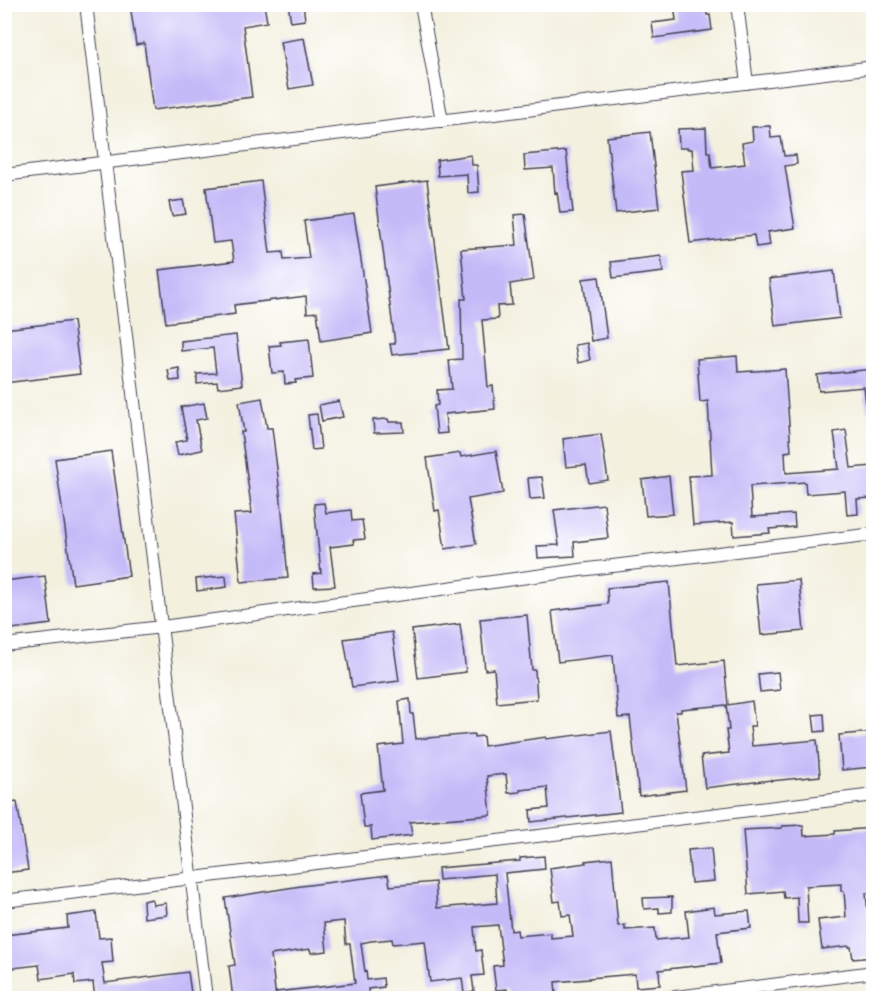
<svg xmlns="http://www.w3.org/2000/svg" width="878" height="1003" viewBox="0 0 878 1003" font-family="'IM FELL Great Primer',serif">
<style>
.building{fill:#c5baf8}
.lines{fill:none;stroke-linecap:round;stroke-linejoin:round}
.minor-casing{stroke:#414153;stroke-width:14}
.minor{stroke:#fff;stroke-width:12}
</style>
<rect width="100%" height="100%" fill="#fff"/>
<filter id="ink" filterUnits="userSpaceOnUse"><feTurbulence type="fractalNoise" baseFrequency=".0167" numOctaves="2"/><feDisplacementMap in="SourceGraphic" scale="12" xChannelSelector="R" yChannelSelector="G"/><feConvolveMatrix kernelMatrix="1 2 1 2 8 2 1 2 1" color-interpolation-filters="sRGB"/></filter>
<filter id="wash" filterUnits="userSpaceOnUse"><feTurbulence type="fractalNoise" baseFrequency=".008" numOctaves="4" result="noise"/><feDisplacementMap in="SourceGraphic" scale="24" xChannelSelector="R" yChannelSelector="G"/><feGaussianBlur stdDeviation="1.35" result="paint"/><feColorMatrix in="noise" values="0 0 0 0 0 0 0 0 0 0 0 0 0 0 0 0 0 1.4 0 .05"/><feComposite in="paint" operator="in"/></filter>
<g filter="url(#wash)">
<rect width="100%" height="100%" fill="#f3f0de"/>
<g id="blocks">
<path class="building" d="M 130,4 L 264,4 L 267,22 L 243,26 L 252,97 L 153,110 L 144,43 L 136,45 Z
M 288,4 L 303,4 L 305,20 L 291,22 Z
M 674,4 L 706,4 L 707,15 L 710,15 L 712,30 L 654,38 L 652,23 L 676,20 Z
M 304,38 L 313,85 L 289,89 L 280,42 Z
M 770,126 L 771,138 L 781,137 L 784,156 L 796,155 L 797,164 L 785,166 L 795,228 L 768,232 L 770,245 L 756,247 L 754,235 L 690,243 L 681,171 L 694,170 L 692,149 L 688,149 L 688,148 L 679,148 L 678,129 L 706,128 L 707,152 L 710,152 L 712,168 L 745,164 L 742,143 L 753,141 L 752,127 Z
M 650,132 L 659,208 L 616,213 L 607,137 Z
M 566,151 L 573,212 L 560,213 L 557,192 L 555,193 L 553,168 L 525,170 L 524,155 Z
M 471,155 L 472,165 L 477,165 L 479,192 L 468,193 L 467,174 L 438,176 L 437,160 Z
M 427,180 L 449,349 L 392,355 L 390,344 L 395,344 L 375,187 Z
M 261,181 L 270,253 L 283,252 L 284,260 L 309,258 L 304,221 L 354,214 L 372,333 L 321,341 L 317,312 L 307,313 L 306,296 L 234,305 L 235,314 L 166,323 L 159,270 L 234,261 L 231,241 L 213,243 L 206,188 Z
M 183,200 L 186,214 L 172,216 L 169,202 Z
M 525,214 L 534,280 L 510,284 L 512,305 L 497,306 L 498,319 L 482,320 L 488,387 L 493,386 L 495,409 L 445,414 L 447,433 L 437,434 L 434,406 L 438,405 L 437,390 L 452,389 L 449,360 L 462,359 L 461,299 L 466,299 L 461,249 L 517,245 L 514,215 Z
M 661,256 L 663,272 L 613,278 L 611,262 Z
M 834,271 L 840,318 L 775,326 L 769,279 Z
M 599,277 L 607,338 L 591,341 L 583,279 Z
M 73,321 L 80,374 L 4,383 L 4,329 Z
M 236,335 L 242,385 L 218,388 L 217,382 L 197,384 L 197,374 L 216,373 L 213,348 L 181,351 L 181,341 Z
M 309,339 L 313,378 L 295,380 L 296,383 L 285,384 L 284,372 L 272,373 L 269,346 L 281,345 L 280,342 Z
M 587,343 L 590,360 L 578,363 L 575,345 Z
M 737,356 L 738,372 L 785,369 L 791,451 L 785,452 L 786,473 L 839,469 L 834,432 L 846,430 L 851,468 L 873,466 L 873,498 L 857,499 L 858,514 L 847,515 L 845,491 L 806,494 L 805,482 L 750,486 L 752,517 L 794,514 L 795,527 L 769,529 L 770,533 L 734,536 L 733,522 L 693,525 L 689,476 L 712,475 L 708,401 L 700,402 L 697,359 Z
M 179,368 L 180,380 L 170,381 L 168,370 Z
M 873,369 L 873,411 L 867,411 L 864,387 L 819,391 L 817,375 Z
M 262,398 L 267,428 L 272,428 L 281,501 L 288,578 L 241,582 L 234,514 L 252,513 L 241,432 L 244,432 L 239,402 Z
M 339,401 L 343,417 L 322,421 L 319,405 Z
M 204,403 L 207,418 L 196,420 L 202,450 L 178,455 L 175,442 L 187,440 L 181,407 Z
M 317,414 L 321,449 L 312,450 L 308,415 Z
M 388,419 L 389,422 L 403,422 L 404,432 L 374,433 L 373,420 Z
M 601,434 L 608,480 L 589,483 L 586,465 L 566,467 L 563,439 Z
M 111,451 L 129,576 L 73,584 L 55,459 Z
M 496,451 L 503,493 L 468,499 L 476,544 L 445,549 L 439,510 L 435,511 L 427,458 L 460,453 L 461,457 Z
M 669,476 L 673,514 L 646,516 L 642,480 Z
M 542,477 L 545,498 L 530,499 L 528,478 Z
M 324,503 L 326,513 L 351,510 L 352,521 L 362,520 L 365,539 L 353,540 L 354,544 L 330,547 L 335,586 L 314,587 L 313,574 L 321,573 L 314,504 Z
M 604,504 L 608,538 L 574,542 L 575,556 L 538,558 L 537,546 L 559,545 L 554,510 Z
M 45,576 L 51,624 L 4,630 L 4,581 Z
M 226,576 L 227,587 L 197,591 L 196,579 Z
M 799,580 L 804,631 L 761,635 L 756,584 Z
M 669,582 L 677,666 L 724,661 L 728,705 L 752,701 L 755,726 L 750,726 L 752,746 L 817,740 L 820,776 L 771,781 L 771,780 L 705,788 L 701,756 L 729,753 L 726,730 L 729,730 L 726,705 L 681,709 L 681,712 L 676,712 L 686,790 L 639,796 L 630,717 L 618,718 L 613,655 L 558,662 L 552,611 L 608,604 L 607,588 Z
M 527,615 L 532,670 L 535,670 L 537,699 L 497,703 L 494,669 L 485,670 L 480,619 Z
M 460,624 L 466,672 L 418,678 L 412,630 Z
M 392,632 L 399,681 L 352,687 L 344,639 Z
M 778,672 L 780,690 L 760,692 L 758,674 Z
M 410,699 L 411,714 L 413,714 L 416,739 L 474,734 L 474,737 L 483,736 L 484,746 L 546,737 L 546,739 L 611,731 L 621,812 L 531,822 L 530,810 L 549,808 L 547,787 L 520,790 L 520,792 L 508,793 L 506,774 L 487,776 L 491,815 L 410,822 L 412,835 L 372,840 L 371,827 L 364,827 L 360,793 L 383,790 L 378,747 L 403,744 L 399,701 Z
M 824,714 L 825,731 L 815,732 L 813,715 Z
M 873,732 L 873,767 L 842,770 L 839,735 Z
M 17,802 L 28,870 L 4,873 L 4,804 Z
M 803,825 L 804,836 L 835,834 L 835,831 L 873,828 L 873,893 L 866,893 L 871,947 L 873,946 L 873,957 L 853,959 L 851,947 L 849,947 L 849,946 L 822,949 L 818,920 L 846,917 L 844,891 L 841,891 L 841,884 L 806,886 L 808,923 L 798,923 L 797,897 L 784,898 L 783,891 L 748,894 L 743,830 L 782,828 L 782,826 Z
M 711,848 L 714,881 L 691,883 L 688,850 Z
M 544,856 L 545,869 L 505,873 L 511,931 L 517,930 L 518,936 L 551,933 L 551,938 L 573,936 L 570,915 L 562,916 L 560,901 L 554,902 L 550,868 L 586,863 L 585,861 L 612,858 L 618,926 L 625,925 L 625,930 L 655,928 L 656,940 L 689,937 L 686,911 L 714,907 L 715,914 L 749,911 L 751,928 L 717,932 L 721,963 L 659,970 L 660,985 L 636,987 L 635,974 L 589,978 L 589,979 L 555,982 L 556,995 L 511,999 L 508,999 L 507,989 L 496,990 L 493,966 L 503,965 L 498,925 L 474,927 L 476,951 L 481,950 L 484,975 L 472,976 L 474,991 L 464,993 L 462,978 L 430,982 L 425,941 L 393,944 L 392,939 L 371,941 L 361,943 L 365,972 L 366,971 L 367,980 L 383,978 L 384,987 L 368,989 L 369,999 L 276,999 L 276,992 L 355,983 L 350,944 L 346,944 L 344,921 L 324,923 L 327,951 L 311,953 L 310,949 L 271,955 L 276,999 L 233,999 L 229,966 L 235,965 L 225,898 L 301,886 L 388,875 L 390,886 L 435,882 L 437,908 L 497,903 L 495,874 L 473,876 L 473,877 L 439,880 L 438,868 L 520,861 L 520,858 Z
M 672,897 L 672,912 L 659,913 L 659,908 L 644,909 L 643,898 Z
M 152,899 L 153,905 L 166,903 L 167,915 L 144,918 L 143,901 Z
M 96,912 L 99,938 L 111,937 L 113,962 L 102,963 L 105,983 L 188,972 L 191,993 L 189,994 L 190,999 L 95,999 L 93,982 L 75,984 L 74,974 L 41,979 L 39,965 L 4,969 L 4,935 L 68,928 L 67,916 Z"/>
</g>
</g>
<g filter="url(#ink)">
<use href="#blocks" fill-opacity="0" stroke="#414153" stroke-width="1.5"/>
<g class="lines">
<defs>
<path id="minor" d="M 86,4 L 206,998
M 421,4 L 442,121
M 737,4 L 747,83
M 4,175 L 874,67
M 4,645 L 162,627 L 580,570 L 874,534
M 4,901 L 874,795
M 668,998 L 874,972"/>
</defs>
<use href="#minor" class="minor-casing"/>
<use href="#minor" class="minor"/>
</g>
</g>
<rect width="878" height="1003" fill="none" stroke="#fff" stroke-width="24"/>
</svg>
